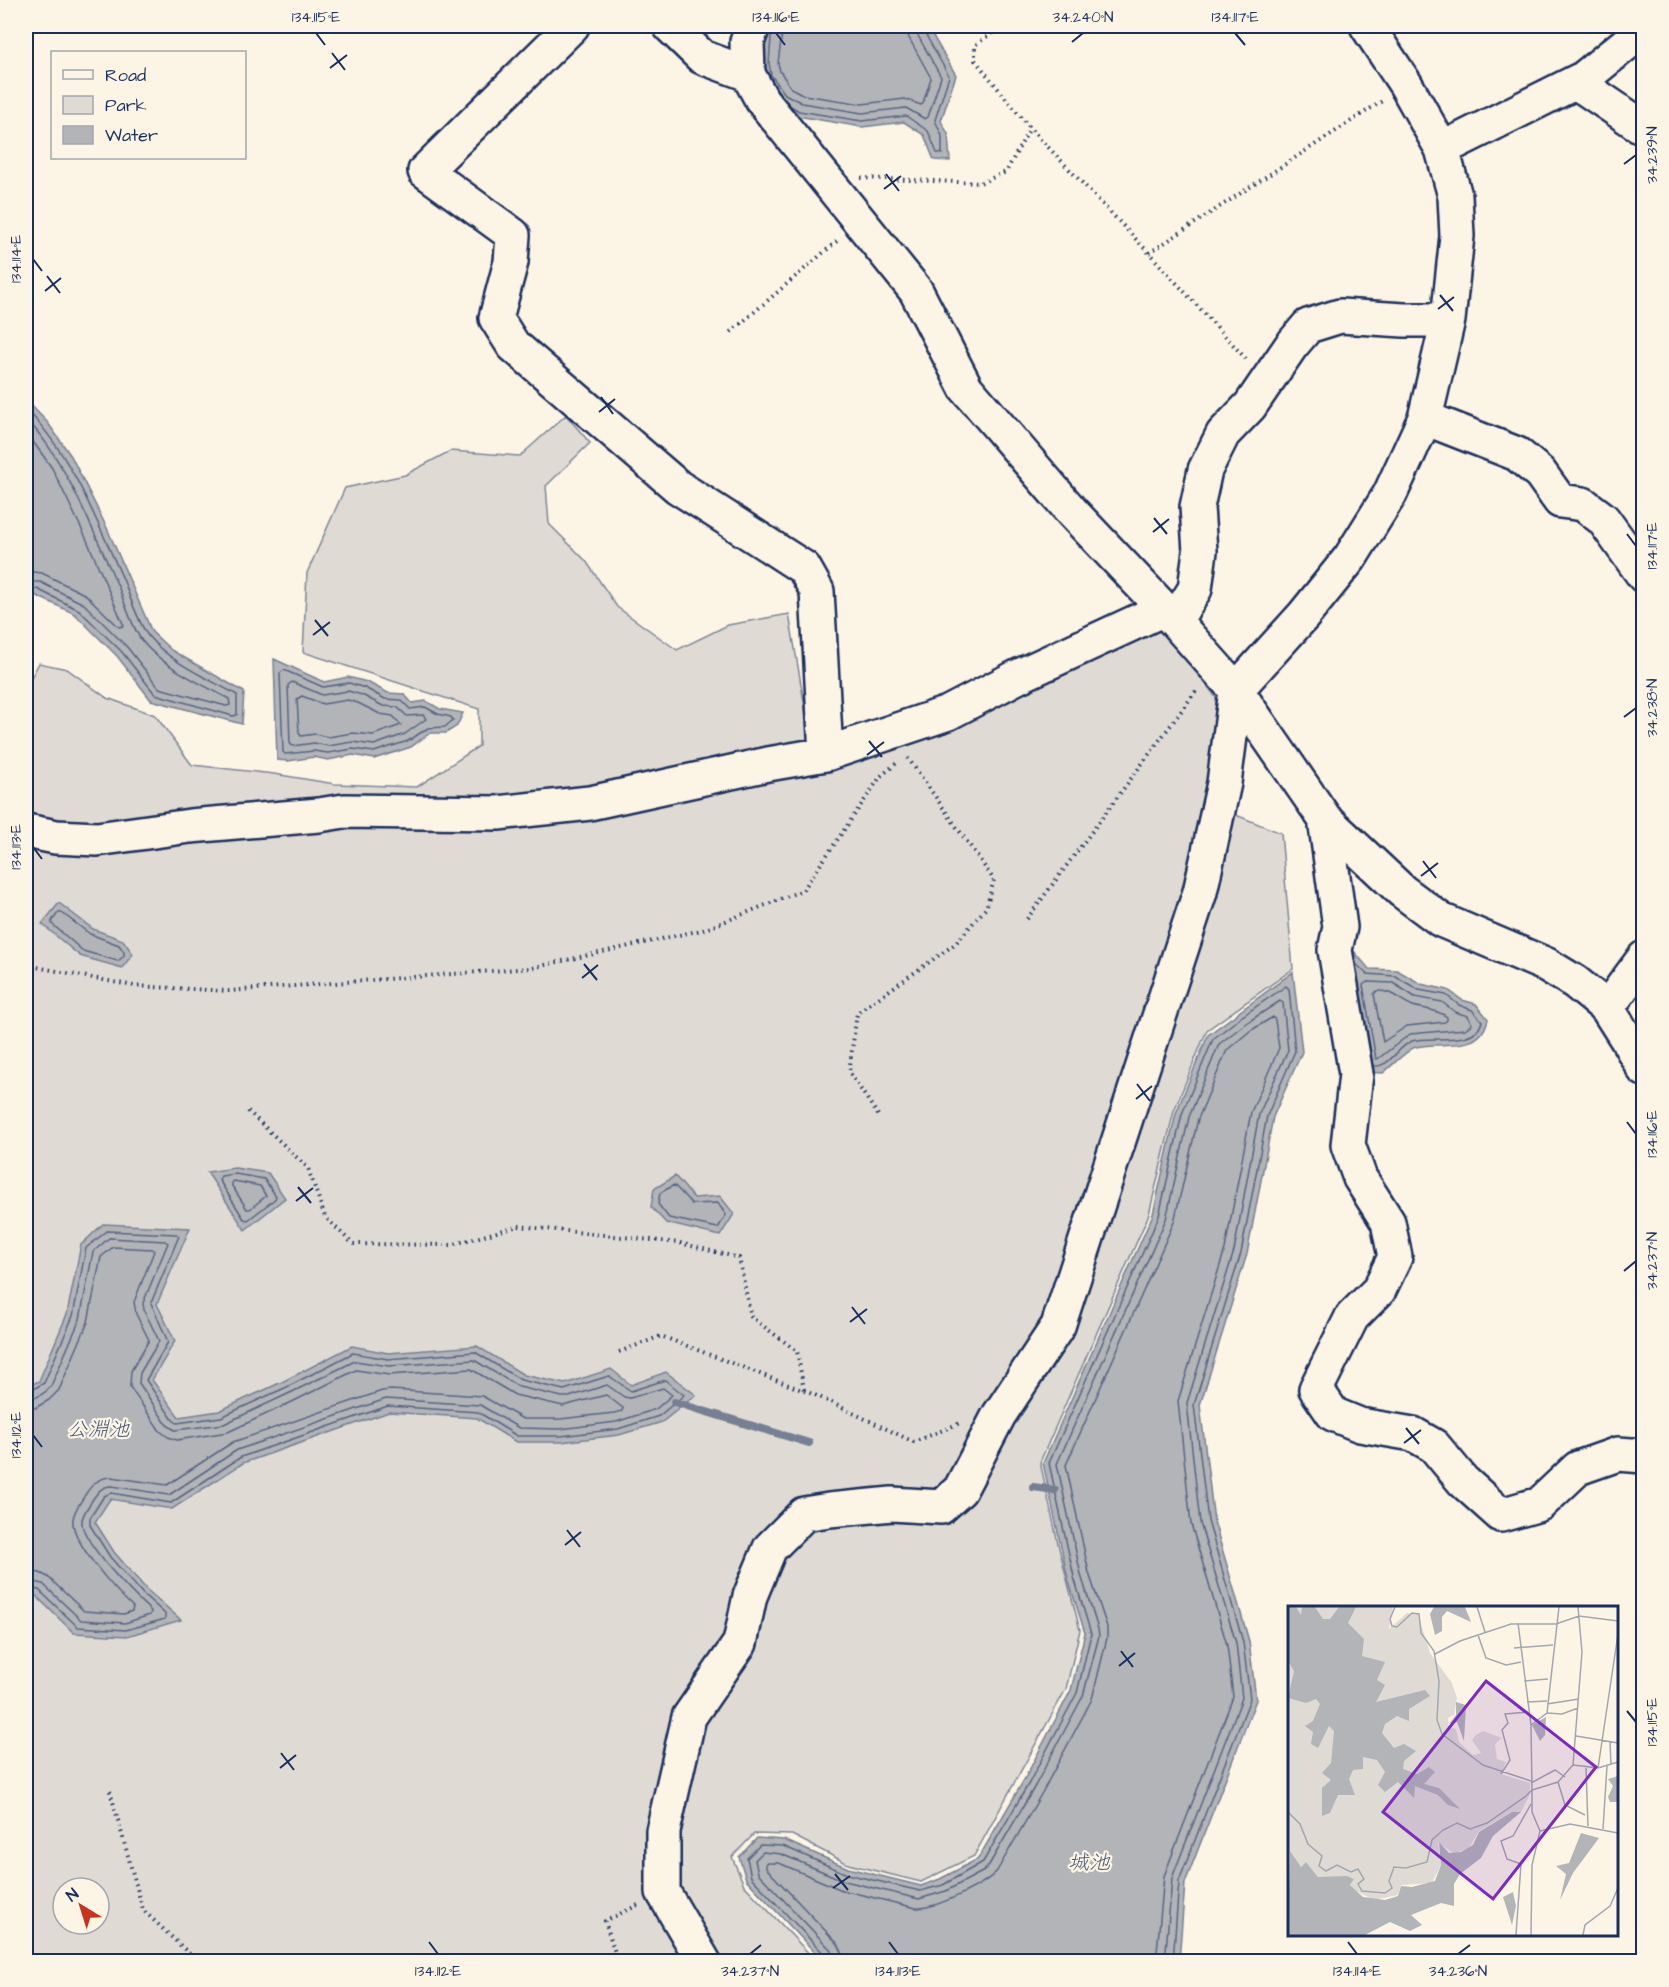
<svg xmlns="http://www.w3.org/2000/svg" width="1669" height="1987" viewBox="0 0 1669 1987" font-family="'Architects Daughter','Klee One',sans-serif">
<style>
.green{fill:#dfdbd4;stroke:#7d8599;stroke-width:1.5;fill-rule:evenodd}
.water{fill:#b2b4b8;stroke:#767f94;stroke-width:1.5}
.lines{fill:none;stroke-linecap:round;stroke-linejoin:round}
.shore{stroke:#576482;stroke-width:1.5}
.stream{stroke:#767f94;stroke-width:8}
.minor-casing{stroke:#1b2f5e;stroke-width:38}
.path{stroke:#1b2f5e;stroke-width:4;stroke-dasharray:1.5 4.5;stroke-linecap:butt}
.minor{stroke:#fcf5e5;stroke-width:33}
.ticks{fill:none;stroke:#1b2f5e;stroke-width:2}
.labels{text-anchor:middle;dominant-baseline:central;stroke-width:4.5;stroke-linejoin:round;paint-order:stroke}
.water-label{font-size:21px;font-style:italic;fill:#485779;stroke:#fcf5e5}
.inset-road{fill:none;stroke:#a2a6af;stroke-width:1.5}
.view{fill:#7b2cbf;fill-opacity:0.15;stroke:#7b2cbf;stroke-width:3}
.inset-edge{fill:none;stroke:#1b2f5e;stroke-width:3}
.neatline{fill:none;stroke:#1b2f5e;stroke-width:2}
.ticks-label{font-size:15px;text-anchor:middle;fill:#1b2f5e}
</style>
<rect width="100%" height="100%" fill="#fcf5e5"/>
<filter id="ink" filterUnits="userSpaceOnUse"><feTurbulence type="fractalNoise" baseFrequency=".0167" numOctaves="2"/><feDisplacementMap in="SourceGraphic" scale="12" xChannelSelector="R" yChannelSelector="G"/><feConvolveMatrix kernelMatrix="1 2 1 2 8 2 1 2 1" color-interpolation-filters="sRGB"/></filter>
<g filter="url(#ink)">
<path class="green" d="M 566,415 L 590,443 L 546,486 L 549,524 L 586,561 L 617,607 L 677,650 L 728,625 L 789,614 L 810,737 L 826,763 L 1162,627 L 1244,734 L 1231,813 L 1281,833 L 1293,969 L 1207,1030 L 1174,1111 L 1149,1214 L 1040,1462 L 1059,1548 L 1080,1630 L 1066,1689 L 974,1856 L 921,1882 L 848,1864 L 792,1835 L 754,1834 L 732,1857 L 744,1885 L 816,1961 L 26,1961 L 26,687 L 39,663 L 67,669 L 107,698 L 155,715 L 192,765 L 274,774 L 335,784 L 417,787 L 479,746 L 479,709 L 303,652 L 307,573 L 345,488 L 405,475 L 450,451 L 520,456 ZM 63,1888 L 99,1888 L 99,1924 L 63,1924 Z"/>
<path class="water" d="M 761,26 L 927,26 L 956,75 L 941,121 L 948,134 L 950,161 L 934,160 L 924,135 L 904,122 L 862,127 L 797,116 L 775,105 L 758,80 Z
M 26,400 L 48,423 L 71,456 L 107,528 L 152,632 L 171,650 L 244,692 L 242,724 L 151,700 L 117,656 L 75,614 L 35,595 L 26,603 Z
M 274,659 L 324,682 L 348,677 L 367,682 L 388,693 L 404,694 L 412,703 L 426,701 L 440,709 L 463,713 L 457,726 L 446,733 L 430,733 L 411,747 L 374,759 L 353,755 L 328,760 L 314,757 L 288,761 L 277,760 Z
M 59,903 L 93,929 L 123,940 L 133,954 L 122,968 L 80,956 L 42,924 Z
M 1344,950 L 1353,950 L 1369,969 L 1397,970 L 1421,984 L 1448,990 L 1462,1000 L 1476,1004 L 1488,1019 C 1480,1055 1442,1040 1416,1047 C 1407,1049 1391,1067 1383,1073 L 1363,1072 Z
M 1293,972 L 1302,1052 L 1273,1117 L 1247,1254 L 1200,1405 L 1214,1521 L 1249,1641 L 1256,1700 L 1185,1883 L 1179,1961 L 823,1961 L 746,1879 L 739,1857 L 757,1838 L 784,1840 L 848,1868 L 921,1886 L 940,1879 L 978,1859 L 1024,1780 L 1071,1690 L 1085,1633 L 1068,1579 L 1043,1463 L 1153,1214 L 1176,1113 L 1208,1035 Z
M 235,1168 L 268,1173 L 285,1198 L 245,1230 L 207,1172 Z
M 675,1176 L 694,1198 L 720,1196 L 734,1214 L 720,1236 L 666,1223 L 651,1207 L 654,1189 Z
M 103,1224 L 190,1228 L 157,1304 L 175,1341 L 152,1380 L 179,1417 L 219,1411 L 284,1381 L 352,1346 L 388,1353 L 477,1346 L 524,1375 L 565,1384 L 611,1369 L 631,1385 L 666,1372 L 696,1395 L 662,1422 L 619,1435 L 561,1442 L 516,1442 L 477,1418 L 389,1412 L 243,1463 L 172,1509 L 110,1499 L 95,1522 L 114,1552 L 146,1589 L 181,1620 L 127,1636 L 74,1633 L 35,1595 L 26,1593 L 26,1387 L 39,1381 L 67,1314 L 81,1245 Z"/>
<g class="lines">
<path class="shore" d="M 774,26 L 771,38 L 769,63 L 771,75 L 785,94 L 802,103 L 862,113 L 906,108 L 925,119 L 928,117 L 941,77 L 917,34 L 915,26
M 783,26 L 778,63 L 780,71 L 791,88 L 804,95 L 862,104 L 905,99 L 921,105 L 923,103 L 931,78 L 909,38 L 906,26
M 789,105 L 799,111 L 862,121 L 906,116 L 928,131 L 937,153 L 942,154 L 942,136 L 935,120 L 949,76 L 923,30 L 923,26
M 26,409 C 72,455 96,520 123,579 C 129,594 139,625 149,637 C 171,663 207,678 237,695 L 237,715 L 233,716 L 155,694 L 122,652 L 79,610 L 37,589 L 31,590 L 26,595
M 26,419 C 66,459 94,534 118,586 C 124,601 133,629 142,641 C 162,666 201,684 229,699 L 230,705 L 226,706 L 159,688 L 127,647 L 84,604 L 40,582 L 32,582 L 26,585
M 26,432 L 52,468 L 86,538 L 124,626 L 119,627 L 86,595 L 42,573 L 33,572 L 26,574
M 284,670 L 323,687 L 349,683 L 365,688 L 385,699 L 401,700 L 410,709 L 425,707 L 438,714 L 451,717 L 453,720 L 445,727 L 428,728 L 408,741 L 374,752 L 353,749 L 328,753 L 314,751 L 285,754 L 283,752 L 280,673 Z
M 292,682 L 322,695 L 348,691 L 362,695 L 383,706 L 397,707 L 407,716 L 423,715 L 426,719 L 405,734 L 374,745 L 353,742 L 328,746 L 314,743 L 292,746 L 290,743 L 288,685 Z
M 302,696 L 323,704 L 348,700 L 358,703 L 380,714 L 393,716 L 401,725 L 373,735 L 353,733 L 328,737 L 315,734 L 301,736 L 299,733 L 297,699 Z
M 58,913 L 62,913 L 90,934 L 119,945 L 124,952 L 124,956 L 118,961 L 83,951 L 52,924 L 52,921 Z
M 1356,964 L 1367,974 L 1395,976 L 1419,990 L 1446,995 L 1459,1005 L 1472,1010 L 1482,1021 C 1477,1047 1430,1035 1412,1041 C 1397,1047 1390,1068 1373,1066
M 1367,982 L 1393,983 L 1415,997 L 1442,1002 L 1455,1012 L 1468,1016 L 1472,1024 L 1465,1029 L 1410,1034 L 1379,1058 L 1376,1059 L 1363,985 Z
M 1377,991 C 1393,990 1399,1001 1413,1006 C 1426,1010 1436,1009 1447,1017 L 1447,1020 L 1445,1022 L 1407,1026 L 1383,1042 L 1374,994 Z
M 235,1174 L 264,1179 L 276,1196 L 275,1199 L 248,1220 L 244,1219 L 219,1180 L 221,1176 Z
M 234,1181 L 260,1186 L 266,1196 L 250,1209 L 247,1209 L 232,1186 L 232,1183 Z
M 674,1185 L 692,1204 L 718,1203 L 726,1215 L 718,1228 L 669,1218 L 658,1204 L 660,1193 Z
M 26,1392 L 30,1391 L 44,1383 L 73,1316 L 86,1248 L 107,1231 L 176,1234 L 179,1236 L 151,1303 L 168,1342 L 146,1380 L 173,1420 L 177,1423 L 221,1417 L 287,1387 L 353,1353 L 388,1359 L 475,1352 L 521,1380 L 564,1390 L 609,1376 L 631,1391 L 665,1380 L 684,1395 L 659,1416 L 618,1429 L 561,1436 L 517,1436 L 478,1412 L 388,1406 L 241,1457 L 171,1503 L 111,1493 L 104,1496 L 90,1518 L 90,1525 L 110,1557 L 142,1593 L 165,1614 L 165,1619 L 126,1630 L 78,1627 L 39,1590 L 26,1588
M 26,1400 C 35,1399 45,1394 51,1386 L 80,1319 L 93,1252 L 109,1238 L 165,1241 L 168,1243 L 143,1303 L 144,1310 L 159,1341 L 140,1373 L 139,1383 L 167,1425 L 175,1430 L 224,1424 L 290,1393 L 355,1361 L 389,1366 L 474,1360 L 519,1387 L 562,1397 L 569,1397 L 607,1385 L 624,1397 L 630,1398 L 663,1388 L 672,1395 L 656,1409 L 616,1422 L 560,1429 L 519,1428 L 480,1405 L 386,1399 L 237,1450 L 169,1495 L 112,1486 C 101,1486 97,1493 91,1502 C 88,1508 81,1515 82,1523 C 83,1543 135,1597 151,1611 L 150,1615 L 125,1623 L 81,1620 L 43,1584 L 26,1580
M 26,1409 L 35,1408 L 49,1400 L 59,1390 L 88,1322 L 101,1257 L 113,1247 L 152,1249 L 154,1251 L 134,1302 L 136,1314 L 149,1340 L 131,1371 L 130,1387 L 160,1431 L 168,1437 L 177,1440 L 228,1432 L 294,1401 L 356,1370 L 389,1375 L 471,1369 L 515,1395 L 563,1406 L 606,1395 L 623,1408 L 622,1411 L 614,1413 L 560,1419 L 523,1419 L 482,1396 L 391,1390 L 382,1391 L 233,1442 L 167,1485 L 111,1477 C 98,1478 92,1484 85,1495 C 81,1502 74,1510 73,1519 C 70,1541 117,1592 133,1607 L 132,1611 L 124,1614 L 84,1611 L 48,1577 L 40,1573 L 26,1571
M 827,1962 L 825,1955 L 751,1877 L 747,1858 L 760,1845 L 783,1846 L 847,1874 L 920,1891 L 943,1885 L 983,1862 L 1029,1783 L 1077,1693 L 1091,1634 L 1074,1577 L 1049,1463 L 1159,1216 L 1182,1114 L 1213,1039 L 1241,1017 L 1286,986 L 1289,989 L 1295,1051 L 1267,1116 L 1241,1253 L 1194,1405 L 1208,1521 L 1243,1642 L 1250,1699 L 1179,1881 L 1173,1962
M 835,1962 L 831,1950 L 758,1873 L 755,1860 L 763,1852 L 781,1854 L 845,1881 L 919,1899 L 946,1891 L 984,1871 L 989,1865 L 1035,1786 L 1083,1696 L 1099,1636 L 1098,1629 L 1081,1575 L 1057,1464 L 1166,1219 L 1189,1117 L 1219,1044 L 1245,1024 L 1280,1001 L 1283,1003 L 1288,1050 L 1259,1114 L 1234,1251 L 1187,1403 L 1200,1523 L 1236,1643 L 1242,1698 L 1172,1878 L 1165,1962
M 844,1962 L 842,1952 L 838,1944 L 766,1868 L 766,1863 L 779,1863 L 842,1890 L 916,1908 C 935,1909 985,1885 997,1871 L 1043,1791 L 1092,1699 L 1107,1638 L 1107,1627 L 1089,1573 L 1066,1465 L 1174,1222 L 1198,1119 L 1227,1050 L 1250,1031 L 1273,1017 L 1275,1020 L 1279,1048 L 1251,1112 L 1225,1249 L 1178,1401 L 1191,1524 L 1227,1645 L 1233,1697 L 1164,1876 L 1156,1962"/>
<path class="stream" d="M 674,1402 L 809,1443
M 1033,1487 L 1055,1490"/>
<defs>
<path id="minor" d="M 572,26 L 425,171 L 513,235 L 511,262 L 496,318 L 513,345 L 678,487 L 804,568 L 817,591 L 826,754
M 670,26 L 702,57 L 748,74
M 1367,26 L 1406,85 L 1442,149 L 1455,196 L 1457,236 L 1448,320 L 1425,418 L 1390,494 L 1350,558 L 1304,615 L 1236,690 L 1325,819 L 1402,891 L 1441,920 L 1547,965 L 1575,982 L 1607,1008 L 1628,1041 L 1644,1069
M 1576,82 L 1644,128
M 1442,149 L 1584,78 L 1644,29
M 1425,418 L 1517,454 L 1540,473 L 1560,501 L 1583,504 L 1603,519 L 1644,576
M 1175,621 L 1195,589 L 1200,551 L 1197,507 L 1205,470 L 1223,434 L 1250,406 L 1291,346 L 1308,326 L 1340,316 L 1404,320 L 1448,320
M 1325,819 L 1340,927 L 1335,950 L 1356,1074 L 1348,1145 L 1360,1178 L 1388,1222 L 1395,1257 L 1379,1290 L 1352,1317 L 1316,1389 L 1333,1414 L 1360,1425 L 1413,1434 L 1434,1446 L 1463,1481 L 1501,1515 L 1540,1504 L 1578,1468 L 1618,1454 L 1644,1456
M 26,831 L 56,837 L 97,839 L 190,826 L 319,815 L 344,811 L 498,813 L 590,803 L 768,764 L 826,754 L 948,713 L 1017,677 L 1164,609
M 1607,1008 L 1644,958
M 704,1962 L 663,1892 L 663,1831 L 689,1717 L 740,1643 L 750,1596 L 770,1548 L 804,1514 L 829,1510 L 892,1504 L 941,1507 L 960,1490 L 999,1415 L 1058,1326 L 1200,892 L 1224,783 L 1236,690 L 1164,609 L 1073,513 L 966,388 L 916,291 L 762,100 L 748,74 L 747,42 L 753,26"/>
</defs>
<use href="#minor" class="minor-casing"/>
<path class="path" d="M 1002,26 L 975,45 L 975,60 L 1030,128 L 1149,253 L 1247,360
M 861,178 L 980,183 L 1006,172 L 1030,128
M 1149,253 L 1382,101
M 731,332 L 837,241
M 1027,919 L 1196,691
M 26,965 L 134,986 L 229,991 L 531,968 L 706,929 L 803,890 L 881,776 L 898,762
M 248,1111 L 308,1168 L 325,1217 L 353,1244 L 451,1245 L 518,1226 L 680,1243 L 739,1258 L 751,1317 L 797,1351 L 804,1390
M 878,1115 L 849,1072 L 857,1013 L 955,944 L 986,908 L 994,880 L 908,758
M 619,1352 L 661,1336 L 815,1395 L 914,1442 L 960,1423
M 110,1791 L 143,1910 L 198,1962
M 618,1962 L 605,1921 L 638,1905"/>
<use href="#minor" class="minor"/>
</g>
</g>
<path class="ticks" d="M 316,33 L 325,45M 776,33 L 785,45M 1235,33 L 1245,45M 1072,42 L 1083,33M 332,53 L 345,70M 330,68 L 347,55M 1624,164 L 1636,155M 886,174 L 899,191M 884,189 L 901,176M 33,259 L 42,271M 47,276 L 60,293M 45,291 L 61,278M 1440,295 L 1453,311M 1438,309 L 1454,297M 601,397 L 613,414M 599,412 L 615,399M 1154,518 L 1167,534M 1153,532 L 1169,519M 1627,534 L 1636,546M 315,620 L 328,636M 313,635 L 330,622M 1624,717 L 1636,708M 869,741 L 882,757M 867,755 L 884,742M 33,847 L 42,859M 1423,861 L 1436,878M 1421,876 L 1438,863M 584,964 L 597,980M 582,978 L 598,965M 1137,1084 L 1150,1101M 1136,1099 L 1152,1086M 1627,1122 L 1636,1134M 298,1187 L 311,1203M 296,1201 L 313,1188M 1624,1271 L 1636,1261M 852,1307 L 865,1324M 850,1322 L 867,1309M 1406,1428 L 1419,1444M 33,1435 L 42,1447M 1404,1443 L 1421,1430M 567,1530 L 580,1547M 565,1545 L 581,1532M 1121,1651 L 1133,1667M 1119,1666 L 1135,1653M 1627,1711 L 1636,1722M 281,1753 L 294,1770M 280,1768 L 296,1755M 835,1874 L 848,1890M 833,1888 L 850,1876M 429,1942 L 438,1954M 889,1942 L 898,1954M 1348,1942 L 1357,1954M 750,1954 L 761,1945M 1458,1954 L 1470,1945"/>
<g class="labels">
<g class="water-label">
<text x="98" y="1429">公淵池</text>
<text x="1089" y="1862">城池</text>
</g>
</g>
<g transform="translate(1288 1606)">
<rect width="330" height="330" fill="#fcf5e5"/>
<path d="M 0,1 L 105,1 L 101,23 L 119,7 L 130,8 L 142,47 L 164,77 L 169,92 L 166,109 L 160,112 L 161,121 L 168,123 L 171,136 L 185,149 L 193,147 L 184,134 L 188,129 L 195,125 L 214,132 L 207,138 L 209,153 L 218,156 L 213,168 L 242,177 L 242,188 L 233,206 L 224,206 L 191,225 L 181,242 L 166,248 L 150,236 L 153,259 L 144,277 L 113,279 L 110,289 L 86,294 L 66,284 L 62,279 L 65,272 L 30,271 L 18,256 L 13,261 L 4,253 L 0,242 Z" fill="#dfdbd4"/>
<path d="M 0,1 L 8,1 L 13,9 L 14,1 L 27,1 L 35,13 L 42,13 L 51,1 L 68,1 L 60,17 L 76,33 L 74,50 L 97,56 L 89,74 L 97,79 L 88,96 L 137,84 L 142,90 L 121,103 L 121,115 L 109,110 L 97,118 L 94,127 L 106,142 L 116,138 L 128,145 L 116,155 L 115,163 L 129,168 L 141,161 L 147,166 L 136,178 L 151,182 L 172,203 L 160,199 L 150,189 L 127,180 L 126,192 L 110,176 L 97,186 L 90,179 L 97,166 L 89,154 L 75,151 L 75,163 L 65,164 L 61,173 L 67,189 L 50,189 L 42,207 L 34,210 L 34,182 L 43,174 L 34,167 L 43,157 L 46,125 L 41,120 L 30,142 L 23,138 L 25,126 L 17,120 L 25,115 L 32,98 L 28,93 L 18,97 L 0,92 L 6,65 L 0,55 ZM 146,1 L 177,1 L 183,16 L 159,5 L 154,11 L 154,25 L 147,29 L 142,8 ZM 168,96 L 178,99 L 176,135 L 169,116 L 161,118 L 168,109 ZM 258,111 L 257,129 L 252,135 L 244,119 ZM 330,170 L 330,196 L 322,196 L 320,191 L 325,180 L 320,173 ZM 224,206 L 233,206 L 205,230 L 193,252 L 172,268 L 166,278 L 166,300 L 153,297 L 123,309 L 134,319 L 122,325 L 102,316 L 77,329 L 0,329 L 2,245 L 13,261 L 18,256 L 30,271 L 59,270 L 66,273 L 62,279 L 75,291 L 97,294 L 110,290 L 113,280 L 124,281 L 147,275 L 153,259 L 151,236 L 161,247 L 173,246 L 185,239 L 191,226 ZM 293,227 L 311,232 L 285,267 L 272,294 L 278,268 L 268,260 L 281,257 ZM 225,286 L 228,300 L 224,319 L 215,291 Z" fill="#b2b4b8"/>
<path class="inset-road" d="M 107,1 L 102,13 L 104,20 L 109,21 L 124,7 L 131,8 L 133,27 L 146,45 L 151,75 L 149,114 L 154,128 L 195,159 L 243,175M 189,1 L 197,26M 230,17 L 243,119M 190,29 L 198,52 L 218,59 L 233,56M 226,42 L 265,39M 147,48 L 172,35 L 223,18 L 268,18 L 291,10 L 330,15M 236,75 L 260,73M 239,96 L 259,95M 259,98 L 291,93M 259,107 L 271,1M 288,130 L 330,137M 322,136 L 323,158M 285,159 L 310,162 L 330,156M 298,162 L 300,220M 310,162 L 330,28M 213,168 L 222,154 L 214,124 L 220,117 L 217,108 L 240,106M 270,176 L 277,199 L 297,209M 243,177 L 267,164 L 277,171M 0,206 L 12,218 L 20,238 L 34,250 L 31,260 L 38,265 L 49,259 L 63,266 L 70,263 L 76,273 L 70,278 L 74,285 L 97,287 L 104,282 L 101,275 L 106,261 L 118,262 L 139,256 L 144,234 L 155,224 L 169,217 L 182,223 L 199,217 L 238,190 L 244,184 L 243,119 L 259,107 L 274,108 L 290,102M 315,223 L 319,160M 252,225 L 282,218 L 330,227M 228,329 L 233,258 L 219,253 L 213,235 L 225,230 L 243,198M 243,329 L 244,259 L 252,225 L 244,206 L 244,184 L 270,176 L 285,159 L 294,46 L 290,1M 295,329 L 297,319 L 322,300 L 330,282"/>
<path class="view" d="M 198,75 L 308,161 L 205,293 L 95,206 Z"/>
<rect width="330" height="330" class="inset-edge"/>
</g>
<rect width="1669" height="1987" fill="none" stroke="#fcf5e5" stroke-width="66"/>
<rect x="51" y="51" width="195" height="108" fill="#fcf5e5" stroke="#a2a6af" stroke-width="1.5"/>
<rect x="63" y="70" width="30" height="9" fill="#fcf5e5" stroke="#a2a6af" stroke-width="1.5"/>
<text x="105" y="81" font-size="18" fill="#1b2f5e">Road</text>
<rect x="63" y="96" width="30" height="18" fill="#dfdbd4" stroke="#a2a6af" stroke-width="1.5"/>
<text x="105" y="111" font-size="18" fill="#1b2f5e">Park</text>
<rect x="63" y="126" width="30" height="18" fill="#b2b4b8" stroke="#a2a6af" stroke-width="1.5"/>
<text x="105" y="141" font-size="18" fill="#1b2f5e">Water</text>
<g transform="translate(81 1906) rotate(322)"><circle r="28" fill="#fcf5e5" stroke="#a2a6af" stroke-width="1.5"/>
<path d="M0-4.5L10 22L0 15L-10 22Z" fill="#c8321e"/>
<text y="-9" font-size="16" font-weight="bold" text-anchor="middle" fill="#1b2f5e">N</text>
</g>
<rect x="33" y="33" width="1603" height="1921" class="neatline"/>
<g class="ticks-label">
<text x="316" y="22">134.115°E</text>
<text x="776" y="22">134.116°E</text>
<text x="1083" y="22">34.240°N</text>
<text x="1235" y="22">134.117°E</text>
<text transform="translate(1652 155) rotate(-90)" y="5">34.239°N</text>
<text transform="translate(16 259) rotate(-90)" y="5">134.114°E</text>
<text transform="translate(1652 546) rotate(-90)" y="5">134.117°E</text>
<text transform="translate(1652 708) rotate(-90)" y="5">34.238°N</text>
<text transform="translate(16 847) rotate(-90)" y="5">134.113°E</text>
<text transform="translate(1652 1134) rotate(-90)" y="5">134.116°E</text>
<text transform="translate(1652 1261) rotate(-90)" y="5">34.237°N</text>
<text transform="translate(16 1435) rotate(-90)" y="5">134.112°E</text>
<text transform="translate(1652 1722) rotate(-90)" y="5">134.115°E</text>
<text x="438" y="1976">134.112°E</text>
<text x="750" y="1976">34.237°N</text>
<text x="898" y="1976">134.113°E</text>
<text x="1357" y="1976">134.114°E</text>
<text x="1458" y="1976">34.236°N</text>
</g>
</svg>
